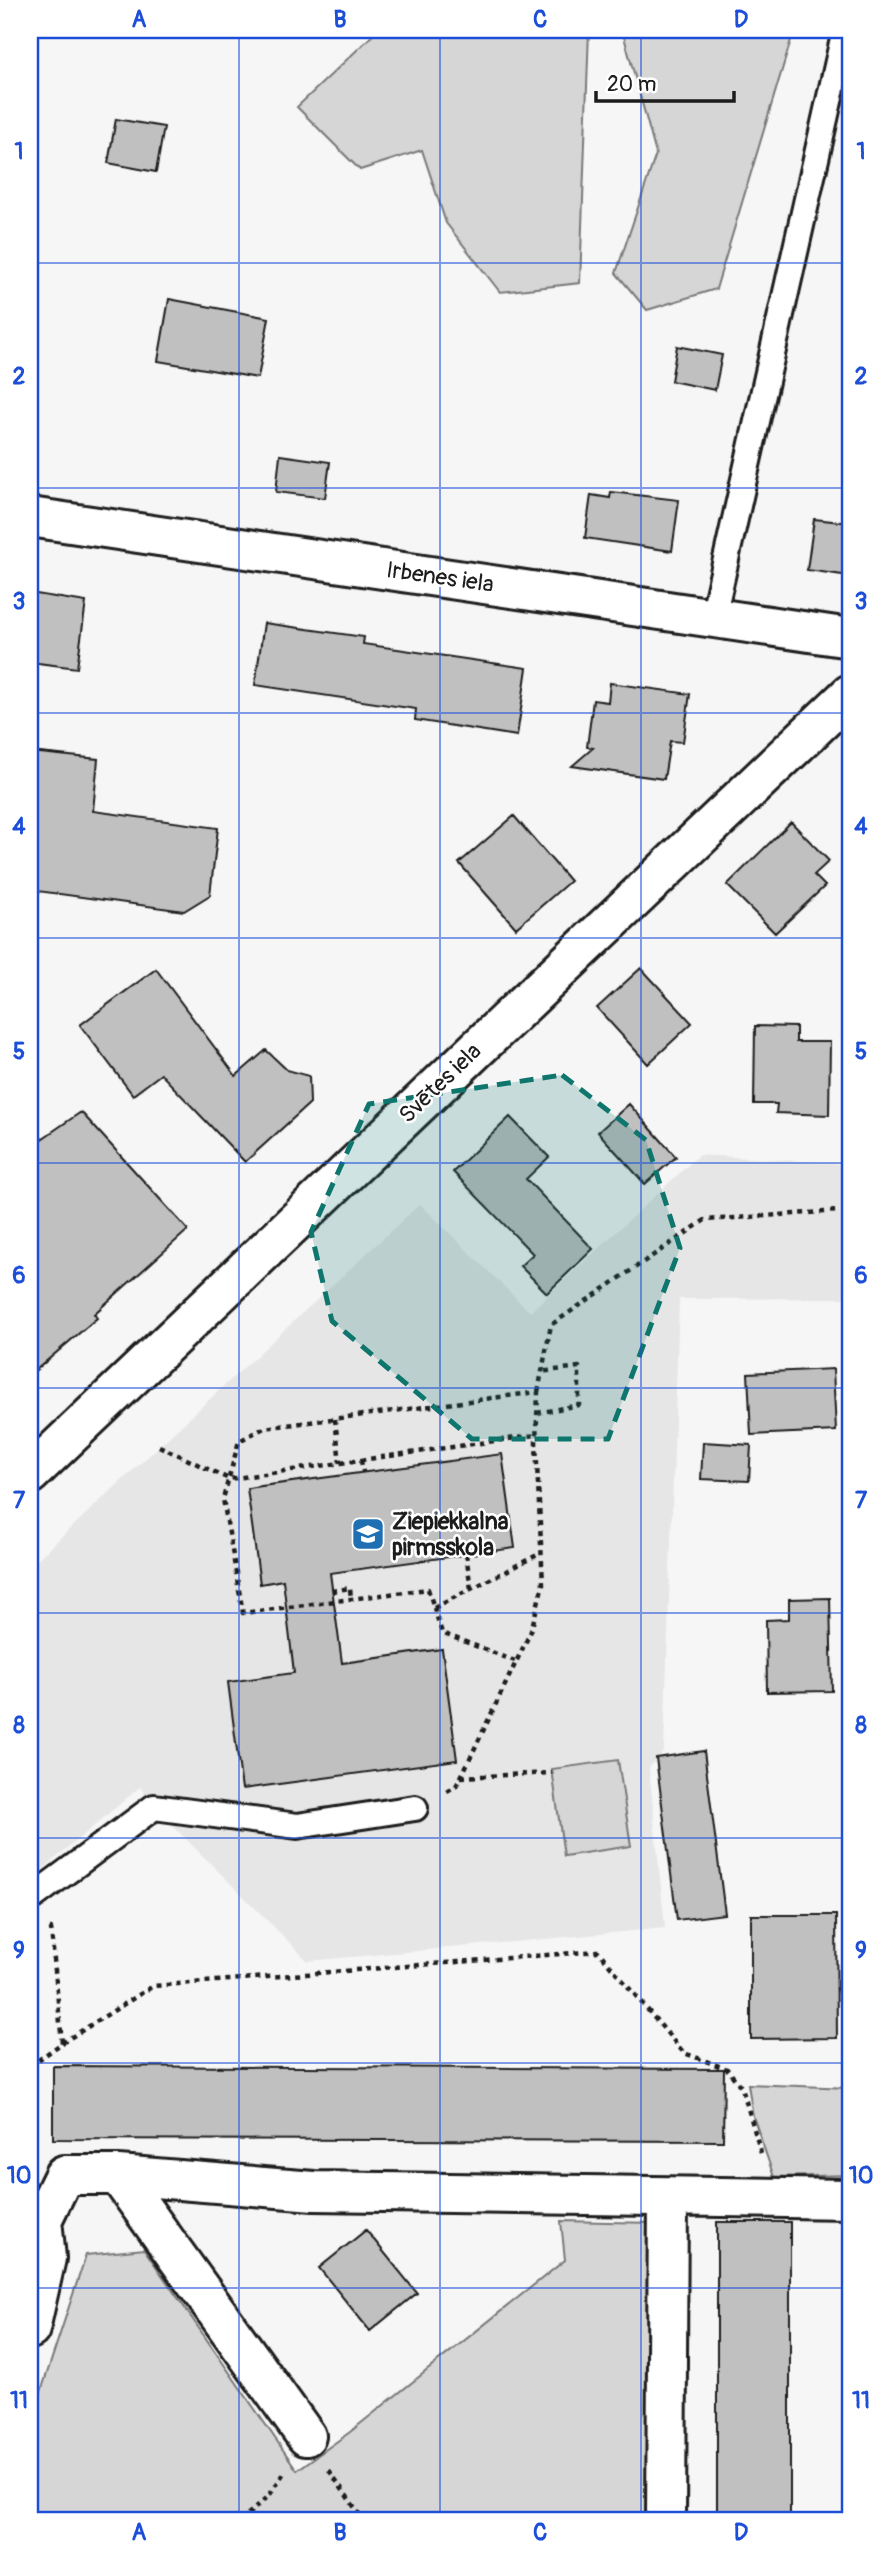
<svg xmlns="http://www.w3.org/2000/svg" width="880" height="2551" viewBox="0 0 880 2551" font-family="Pangolin,sans-serif">
<style>
.built{fill:#e6e6e6}
.green{fill:#d6d6d6;stroke:#797979;stroke-width:2}
.building{fill:#c0c0c0;stroke:#1c1c1c;stroke-width:2}
.lines{fill:none;stroke-linecap:round;stroke-linejoin:round}
.lane-casing{stroke:#1c1c1c;stroke-width:30}
.street-casing{stroke:#1c1c1c;stroke-width:44}
.path{stroke:#1c1c1c;stroke-width:4.5;stroke-dasharray:5 5;stroke-linecap:butt}
.lane{stroke:#fff;stroke-width:24}
.street{stroke:#fff;stroke-width:38}
.marked{fill:#0f766e;fill-opacity:0.2;stroke:#0f766e;stroke-width:5;stroke-dasharray:14 9;stroke-linejoin:round}
.grid{fill:none;stroke:#1d4ed8;stroke-width:2;stroke-opacity:0.55}
.labels{text-anchor:middle;dominant-baseline:central;stroke-width:5;stroke-linejoin:round;paint-order:stroke}
.street-label{font-size:23px;fill:#1c1c1c;stroke:#fff}
.poi-label{font-size:23px;font-weight:bold;fill:#1c1c1c;stroke:#fff;text-anchor:start}
.neatline{fill:none;stroke:#1d4ed8;stroke-width:2.5}
.grid-label{font-size:23px;text-anchor:middle;font-weight:bold;fill:#1d4ed8}
</style>
<rect width="100%" height="100%" fill="#f6f6f6"/>
<filter id="ink" filterUnits="userSpaceOnUse"><feTurbulence type="fractalNoise" baseFrequency=".0143" numOctaves="2"/><feDisplacementMap in="SourceGraphic" scale="14" xChannelSelector="R" yChannelSelector="G"/><feConvolveMatrix kernelMatrix="1 2 1 2 8 2 1 2 1" color-interpolation-filters="sRGB"/></filter>
<g filter="url(#ink)">
<path class="built" d="M 699,1155 L 850,1164 L 850,1298 L 679,1299 L 664,1751 L 649,1768 L 665,1928 L 308,1961 L 154,1807 L 140,1787 L 30,1880 L 30,1566 L 420,1204 L 530,1312 Z"/>
<path class="green" d="M 378,30 L 589,30 L 580,283 L 500,292 L 446,223 L 422,150 L 360,170 L 297,107 Z
M 794,30 L 716,289 L 647,310 L 616,273 L 656,154 L 623,33 Z
M 618,1760 L 631,1846 L 564,1856 L 552,1769 Z
M 748,2084 L 850,2088 L 850,2175 L 774,2177 L 753,2116 Z
M 561,2221 L 654,2223 L 647,2521 L 30,2521 L 30,2425 L 86,2255 L 144,2249 L 297,2470 L 350,2432 L 565,2260 Z"/>
<path class="building" d="M 116,119 L 164,127 L 156,172 L 108,163 Z
M 169,299 L 269,318 L 258,378 L 158,361 Z
M 677,346 L 722,355 L 715,390 L 671,381 Z
M 280,455 L 330,462 L 325,498 L 276,492 Z
M 611,492 L 679,500 L 672,551 L 585,538 L 591,495 L 610,498 Z
M 814,519 L 850,523 L 850,576 L 807,570 Z
M 30,593 L 86,602 L 77,668 L 30,662 Z
M 264,623 L 364,637 L 363,644 L 527,668 L 517,736 L 415,720 L 416,709 L 255,685 Z
M 610,683 L 690,694 L 683,742 L 670,741 L 664,779 L 572,766 L 593,748 L 587,747 L 593,700 L 608,702 Z
M 30,752 L 98,759 L 93,811 L 218,828 L 210,895 L 184,911 L 30,890 Z
M 514,816 L 570,881 L 516,928 L 459,863 Z
M 791,822 L 829,861 L 814,875 L 825,886 L 775,933 L 727,885 Z
M 641,968 L 692,1023 L 648,1064 L 597,1008 Z
M 156,969 L 236,1076 L 266,1050 L 287,1070 L 309,1076 L 310,1103 L 245,1162 L 161,1074 L 133,1095 L 80,1025 Z
M 755,1026 L 796,1027 L 796,1042 L 830,1042 L 829,1115 L 776,1113 L 777,1104 L 754,1104 Z
M 629,1104 L 676,1157 L 645,1184 L 598,1132 Z
M 81,1112 L 188,1230 L 94,1314 L 97,1318 L 30,1375 L 30,1147 Z
M 510,1117 L 549,1157 L 526,1179 L 593,1249 L 547,1293 L 520,1266 L 533,1254 L 453,1172 Z
M 833,1369 L 836,1431 L 751,1435 L 748,1373 Z
M 703,1442 L 751,1445 L 749,1481 L 701,1479 Z
M 502,1454 L 515,1548 L 330,1573 L 342,1663 L 442,1649 L 457,1760 L 242,1789 L 228,1682 L 294,1673 L 283,1580 L 260,1584 L 247,1488 Z
M 830,1598 L 832,1691 L 767,1692 L 766,1620 L 789,1619 L 789,1599 Z
M 704,1751 L 725,1914 L 677,1920 L 656,1758 Z
M 751,1915 L 836,1915 L 837,2038 L 751,2039 Z
M 53,2066 L 724,2069 L 723,2141 L 53,2139 Z
M 717,2222 L 790,2222 L 790,2521 L 717,2521 Z
M 366,2230 L 417,2293 L 370,2331 L 319,2268 Z"/>
<g class="lines">
<defs>
<path id="lane" d="M 713,617 L 845,30
M 30,1899 L 154,1807 L 297,1826 L 415,1808"/>
<path id="street" d="M 30,517 L 850,638
M 30,1474 L 850,694
M 118,2175 L 306,2436
M 30,2329 L 46,2258 L 42,2220 L 64,2175 L 118,2175 L 314,2191 L 850,2199
M 666,2521 L 668,2197"/>
</defs>
<use href="#lane" class="lane-casing"/>
<use href="#street" class="street-casing"/>
<path class="path" d="M 538,1392 L 551,1325 L 705,1220 L 839,1211
M 537,1413 L 579,1405 L 579,1367 L 540,1372
M 335,1419 L 340,1463
M 159,1446 L 229,1479 L 536,1435
M 361,1460 L 363,1472
M 466,1554 L 471,1589
M 332,1591 L 350,1588 L 351,1599
M 434,1608 L 541,1553
M 461,1777 L 552,1773
M 447,1791 L 456,1786 L 461,1777 L 531,1631 L 543,1584 L 536,1444 L 538,1392 L 264,1428 L 239,1441 L 223,1499 L 243,1613 L 428,1589 L 442,1633 L 515,1661
M 62,2043 L 153,1986 L 598,1951 L 684,2053 L 727,2069 L 742,2088 L 761,2153
M 30,2066 L 62,2043 L 51,1929 L 48,1929
M 329,2470 L 364,2521
M 240,2521 L 269,2496 L 285,2471"/>
<use href="#lane" class="lane"/>
<use href="#street" class="street"/>
</g>
</g>
<path class="marked" d="M 562,1075 L 646,1140 L 680,1248 L 608,1439 L 472,1439 L 332,1321 L 311,1232 L 369,1104 Z"/>
<path class="grid" d="M 239,30 L 239,2521M 440,30 L 440,2521M 641,30 L 641,2521M 30,263 L 850,263M 30,488 L 850,488M 30,713 L 850,713M 30,938 L 850,938M 30,1163 L 850,1163M 30,1388 L 850,1388M 30,1613 L 850,1613M 30,1838 L 850,1838M 30,2063 L 850,2063M 30,2288 L 850,2288"/>
<defs>
<symbol id="school-square" viewBox="-11 -11 22 22"><rect x="-9" y="-9" width="18" height="18" rx="4" fill="#1f6fb2" stroke="#fff"/><path d="M0-5L7-2L0 1L-7-2ZM-4 1L0 2.5L4 1V4Q0 6-4 4Z" fill="#fff"/></symbol>
</defs>
<g fill-rule="evenodd">
<use href="#school-square" x="349" y="1515" width="38" height="38"/>
</g>
<g class="labels">
<g class="street-label">
<text transform="translate(440 577) rotate(8)">Irbenes iela</text>
<text transform="translate(440 1083) rotate(-44)">Svētes iela</text>
</g>
<g class="poi-label">
<text x="392" y="1521">Ziepiekkalna<tspan x="392" dy="26">pirmsskola</tspan></text>
</g>
</g>
<rect width="880" height="2551" fill="none" stroke="#fff" stroke-width="77"/>
<path d="M596 91v10h138v-10" fill="none" stroke="#1c1c1c" stroke-width="3.5"/>
<text x="607" y="91" font-size="21" fill="#1c1c1c" stroke="#ffffff" stroke-width="5" paint-order="stroke">20 m</text>
<rect x="38" y="38" width="804" height="2474" class="neatline"/>
<g class="grid-label">
<text x="139" y="27">A</text>
<text x="340" y="27">B</text>
<text x="540" y="27">C</text>
<text x="741" y="27">D</text>
<text x="19" y="159">1</text>
<text x="861" y="159">1</text>
<text x="19" y="384">2</text>
<text x="861" y="384">2</text>
<text x="19" y="609">3</text>
<text x="861" y="609">3</text>
<text x="19" y="834">4</text>
<text x="861" y="834">4</text>
<text x="19" y="1059">5</text>
<text x="861" y="1059">5</text>
<text x="19" y="1283">6</text>
<text x="861" y="1283">6</text>
<text x="19" y="1508">7</text>
<text x="861" y="1508">7</text>
<text x="19" y="1733">8</text>
<text x="861" y="1733">8</text>
<text x="19" y="1958">9</text>
<text x="861" y="1958">9</text>
<text x="19" y="2183">10</text>
<text x="861" y="2183">10</text>
<text x="19" y="2408">11</text>
<text x="861" y="2408">11</text>
<text x="139" y="2540">A</text>
<text x="340" y="2540">B</text>
<text x="540" y="2540">C</text>
<text x="741" y="2540">D</text>
</g>
</svg>
